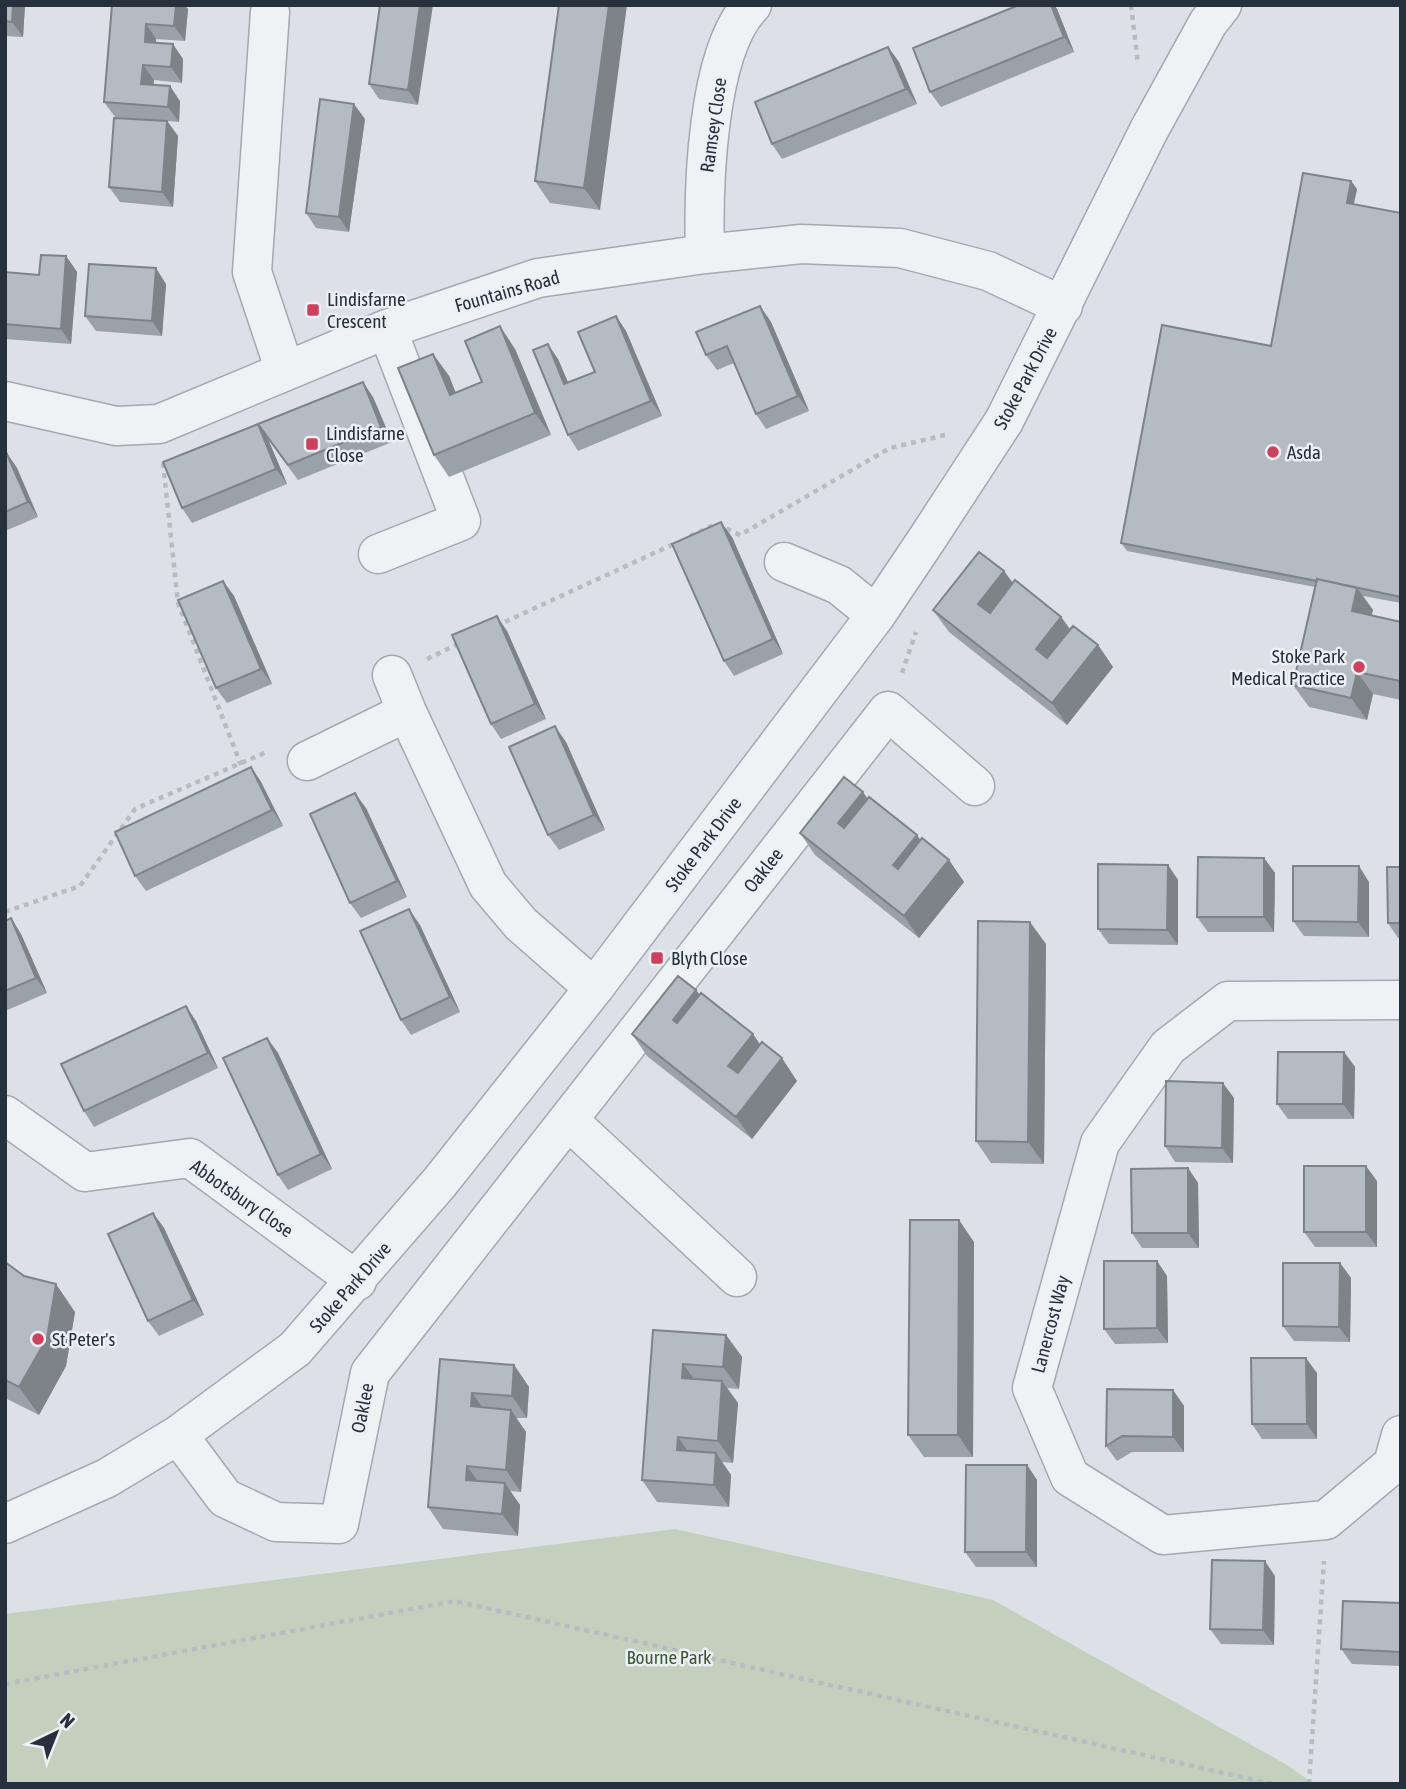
<svg xmlns="http://www.w3.org/2000/svg" width="1406" height="1789" viewBox="0 0 1406 1789" font-family="'Asap Condensed',sans-serif">
<style>
.green{fill:#c4d0be}
.lines{fill:none;stroke-linecap:round;stroke-linejoin:round}
.minor-casing{stroke:#a3a8b1;stroke-width:41}
.path{stroke:#b7bcc1;stroke-width:4.5;stroke-dasharray:5 5;stroke-linecap:butt}
.minor{stroke:#eff2f5;stroke-width:38}
.wall{fill:#9ba1a8}
.shaded-wall{fill:#7e8388}
.building{fill:#b4bbc3;stroke:#7e8388;stroke-width:2}
.poi-dot{fill:#cc425e;stroke:#ecf0f4;stroke-width:2.5}
.labels{text-anchor:middle;dominant-baseline:central;stroke-width:5;stroke-linejoin:round;paint-order:stroke}
.street-label{font-size:19px;fill:#27303d;stroke:#ecf0f4}
.poi-label{font-size:19px;fill:#27303d;stroke:#ecf0f4;text-anchor:start}
.park-label{font-size:19px;fill:#3d5834;stroke:#ecf0f4}
</style>
<rect width="100%" height="100%" fill="#dde1e7"/>
<path class="green" d="M 675,1529 L 993,1600 L 1287,1765 L 1314,1784 L 5,1784 L 5,1614 Z"/>
<g class="lines">
<defs>
<path id="minor" d="M 270,12 L 252,272 L 285,371
M 705,254 C 703,191 706,51 752,5
M 5,401 L 116,426 L 159,424 L 387,329 L 538,278 L 705,254 L 801,244 L 900,248 L 988,271 L 1063,306
M 378,554 L 461,521 L 387,329
M 784,562 L 839,585 L 876,615
M 392,675 L 407,712
M 307,761 L 407,712 L 488,885 L 521,924 L 594,988
M 1401,1000 L 1228,1001 L 1168,1047 L 1100,1143 L 1032,1388 L 1070,1477 L 1163,1535 L 1326,1520 L 1393,1464 L 1401,1435
M 5,1115 L 85,1172 L 190,1158 L 357,1281
M 568,1120 L 737,1277
M 178,1435 L 225,1498 L 276,1522 L 339,1524 L 370,1373 L 888,711 L 975,786
M 5,1524 L 107,1478 L 178,1435 L 295,1349 L 440,1182 L 594,988 L 876,615 L 927,539 L 1004,421 L 1149,130 L 1208,23 L 1222,5"/>
</defs>
<use href="#minor" class="minor-casing"/>
<path class="path" d="M 1131,5 L 1138,64
M 163,463 L 178,603 L 241,765
M 690,536 L 716,524 L 740,535 L 890,448 L 945,435
M 496,626 L 676,543
M 427,659 L 460,643
M 902,673 L 916,632
M 5,912 L 80,886 L 135,809 L 269,751
M 5,1684 L 455,1601 L 1273,1784
M 1309,1784 L 1324,1561"/>
<use href="#minor" class="minor"/>
</g>
<path class="wall" d="M 5,5 L 25,5 L 23,37 L 5,36 Z
M 112,5 L 188,9 L 185,41 L 156,39 L 156,43 L 183,59 L 182,83 L 154,80 L 153,85 L 180,101 L 179,122 L 167,121 L 178,136 L 173,207 L 120,202 L 109,187 L 115,117 L 104,102 Z
M 380,5 L 418,105 L 379,99 L 369,84 Z
M 559,5 L 600,210 L 550,203 L 535,181 Z
M 1019,5 L 1054,5 L 1057,9 L 1074,52 L 941,107 L 930,92 Z
M 888,47 L 899,62 L 917,104 L 782,159 L 772,144 Z
M 365,119 L 349,232 L 316,228 L 306,213 Z
M 1351,181 L 1357,189 L 1354,204 L 1401,213 L 1401,603 L 1363,596 L 1373,610 L 1371,616 L 1401,622 L 1401,700 L 1373,694 L 1367,720 L 1309,707 L 1293,685 L 1315,587 L 1127,551 L 1121,543 L 1271,346 Z
M 66,256 L 77,272 L 71,344 L 5,339 L 5,272 L 39,275 Z
M 166,284 L 162,336 L 96,331 L 85,316 Z
M 760,306 L 771,322 L 809,411 L 766,429 L 756,414 L 734,363 L 717,370 L 706,355 Z
M 616,316 L 626,331 L 662,416 L 578,451 L 568,435 L 558,359 L 568,382 L 595,372 Z
M 515,349 L 551,435 L 449,477 L 434,455 L 433,354 L 449,376 L 456,393 L 482,382 Z
M 373,397 L 392,442 L 298,480 L 268,439 L 287,484 L 192,523 L 182,508 L 163,462 Z
M 6,452 L 17,468 L 38,517 L 5,531 L 5,453 Z
M 732,537 L 783,654 L 734,676 L 724,661 Z
M 1004,571 L 1013,583 L 1061,617 L 1070,629 L 1098,645 L 1113,667 L 1067,725 L 949,632 L 933,610 Z
M 223,581 L 234,596 L 272,684 L 227,703 L 216,688 Z
M 507,631 L 546,719 L 501,739 L 491,724 Z
M 566,742 L 605,830 L 559,850 L 548,835 Z
M 251,767 L 261,782 L 283,826 L 146,891 L 135,876 Z
M 366,808 L 407,897 L 361,918 L 350,903 Z
M 800,833 L 921,840 L 949,860 L 964,882 L 919,938 L 815,855 Z
M 1264,858 L 1275,873 L 1274,932 L 1208,932 L 1197,917 Z
M 1168,865 L 1178,880 L 1178,945 L 1109,944 L 1098,929 Z
M 1401,867 L 1401,938 L 1398,938 L 1388,923 Z
M 1369,882 L 1369,937 L 1304,936 L 1293,921 Z
M 11,918 L 21,934 L 47,993 L 5,1011 L 5,921 Z
M 420,925 L 460,1012 L 411,1035 L 401,1020 Z
M 1046,944 L 1044,1164 L 991,1163 L 976,1141 Z
M 696,990 L 700,995 L 753,1034 L 760,1045 L 797,1081 L 752,1139 L 647,1056 L 632,1034 Z
M 196,1021 L 218,1068 L 94,1127 L 84,1111 Z
M 267,1038 L 278,1053 L 332,1169 L 288,1190 L 278,1175 Z
M 1344,1052 L 1355,1067 L 1354,1119 L 1288,1119 L 1277,1104 Z
M 1234,1098 L 1233,1163 L 1175,1162 L 1165,1146 Z
M 1188,1168 L 1198,1183 L 1199,1248 L 1142,1248 L 1132,1233 Z
M 1377,1181 L 1377,1247 L 1315,1247 L 1304,1232 Z
M 153,1213 L 164,1228 L 204,1315 L 159,1336 L 148,1321 Z
M 974,1242 L 973,1457 L 924,1457 L 908,1435 Z
M 5,1259 L 9,1265 L 75,1312 L 66,1366 L 39,1415 L 5,1398 Z
M 1157,1261 L 1167,1276 L 1168,1343 L 1115,1344 L 1104,1329 Z
M 1340,1263 L 1351,1278 L 1350,1342 L 1294,1341 L 1283,1326 Z
M 653,1330 L 726,1335 L 742,1357 L 739,1389 L 727,1388 L 738,1403 L 733,1463 L 722,1462 L 731,1475 L 729,1507 L 657,1502 L 642,1480 Z
M 440,1359 L 514,1365 L 529,1387 L 527,1418 L 516,1418 L 526,1432 L 521,1492 L 510,1491 L 520,1505 L 518,1536 L 443,1529 L 428,1507 Z
M 1317,1373 L 1317,1439 L 1262,1439 L 1252,1424 Z
M 1173,1390 L 1184,1406 L 1184,1452 L 1132,1452 L 1117,1461 L 1106,1446 Z
M 1027,1465 L 1037,1480 L 1037,1567 L 976,1567 L 965,1552 Z
M 1275,1576 L 1274,1645 L 1221,1644 L 1210,1629 Z
M 1401,1603 L 1401,1666 L 1352,1664 L 1341,1649 Z"/>
<path class="shaded-wall" d="M 13,5 L 25,5 L 23,37 L 12,22 Z
M 176,5 L 185,5 L 188,9 L 185,41 L 174,26 Z
M 420,5 L 433,5 L 418,105 L 408,90 Z
M 609,5 L 627,5 L 600,210 L 584,188 Z
M 1051,5 L 1054,5 L 1057,9 L 1074,52 L 1064,37 Z
M 146,24 L 156,39 L 155,57 L 145,42 Z
M 173,44 L 183,59 L 182,83 L 171,67 Z
M 888,47 L 899,62 L 917,104 L 906,89 Z
M 143,65 L 154,80 L 152,99 L 141,84 Z
M 170,86 L 180,101 L 179,122 L 168,107 Z
M 354,104 L 365,119 L 349,232 L 339,217 Z
M 167,121 L 178,136 L 173,207 L 162,192 Z
M 1351,181 L 1357,189 L 1352,211 L 1347,203 Z
M 66,256 L 77,272 L 71,344 L 61,329 Z
M 156,268 L 166,284 L 162,336 L 152,321 Z
M 760,306 L 771,322 L 809,411 L 798,396 Z
M 616,316 L 626,331 L 662,416 L 651,401 Z
M 500,326 L 515,349 L 551,435 L 535,413 Z
M 548,344 L 558,359 L 575,399 L 564,384 Z
M 433,354 L 449,376 L 465,417 L 450,395 Z
M 363,382 L 373,397 L 392,442 L 381,427 Z
M 258,424 L 268,439 L 287,484 L 276,469 Z
M 6,452 L 17,468 L 38,517 L 28,502 Z
M 721,522 L 732,537 L 783,654 L 773,639 Z
M 1004,571 L 1020,593 L 994,626 L 978,604 Z
M 223,581 L 234,596 L 272,684 L 261,669 Z
M 1357,588 L 1373,610 L 1367,633 L 1352,611 Z
M 497,616 L 507,631 L 546,719 L 535,704 Z
M 1061,617 L 1077,639 L 1051,671 L 1036,649 Z
M 1098,645 L 1113,667 L 1067,725 L 1052,703 Z
M 1357,672 L 1373,694 L 1367,720 L 1351,698 Z
M 555,726 L 566,742 L 605,830 L 594,815 Z
M 251,767 L 261,782 L 283,826 L 272,810 Z
M 863,792 L 878,814 L 853,845 L 838,823 Z
M 355,793 L 366,808 L 407,897 L 397,881 Z
M 917,835 L 932,857 L 908,887 L 893,865 Z
M 1264,858 L 1275,873 L 1274,932 L 1264,917 Z
M 949,860 L 964,882 L 919,938 L 904,916 Z
M 1168,865 L 1178,880 L 1178,945 L 1167,930 Z
M 1359,866 L 1369,882 L 1369,937 L 1358,922 Z
M 409,909 L 420,925 L 460,1012 L 450,997 Z
M 11,918 L 21,934 L 47,993 L 36,978 Z
M 1030,922 L 1046,944 L 1044,1164 L 1028,1142 Z
M 696,990 L 712,1012 L 688,1042 L 673,1020 Z
M 186,1006 L 196,1021 L 218,1068 L 208,1053 Z
M 753,1034 L 768,1056 L 743,1088 L 728,1066 Z
M 267,1038 L 278,1053 L 332,1169 L 321,1154 Z
M 1344,1052 L 1355,1067 L 1354,1119 L 1343,1104 Z
M 782,1058 L 797,1081 L 752,1139 L 736,1117 Z
M 1223,1083 L 1234,1098 L 1233,1163 L 1222,1148 Z
M 1366,1166 L 1377,1181 L 1377,1247 L 1366,1232 Z
M 1188,1168 L 1198,1183 L 1199,1248 L 1188,1233 Z
M 153,1213 L 164,1228 L 204,1315 L 193,1300 Z
M 959,1220 L 974,1242 L 973,1457 L 958,1435 Z
M 1157,1261 L 1167,1276 L 1168,1343 L 1157,1328 Z
M 1340,1263 L 1351,1278 L 1350,1342 L 1339,1327 Z
M 56,1284 L 75,1312 L 66,1366 L 39,1415 L 19,1387 Z
M 726,1335 L 742,1357 L 739,1389 L 723,1367 Z
M 1306,1358 L 1317,1373 L 1317,1439 L 1307,1424 Z
M 683,1364 L 699,1386 L 682,1378 Z
M 514,1365 L 529,1387 L 527,1418 L 512,1396 Z
M 722,1381 L 738,1403 L 733,1463 L 718,1441 Z
M 1173,1390 L 1184,1406 L 1184,1452 L 1173,1437 Z
M 472,1393 L 488,1415 L 471,1406 Z
M 511,1410 L 526,1432 L 521,1492 L 506,1470 Z
M 678,1437 L 693,1459 L 677,1450 Z
M 716,1453 L 731,1475 L 729,1507 L 714,1485 Z
M 1027,1465 L 1037,1480 L 1037,1567 L 1026,1552 Z
M 467,1466 L 483,1488 L 466,1480 Z
M 505,1483 L 520,1505 L 518,1536 L 502,1514 Z
M 1265,1561 L 1275,1576 L 1274,1645 L 1263,1630 Z"/>
<path class="building" d="M 5,5 L 13,5 L 12,22 L 5,21 Z
M 112,5 L 176,5 L 174,26 L 146,24 L 145,42 L 173,44 L 171,67 L 143,65 L 141,84 L 170,86 L 168,107 L 104,102 Z
M 380,5 L 420,5 L 408,90 L 369,84 Z
M 559,5 L 609,5 L 584,188 L 535,181 Z
M 1019,5 L 1051,5 L 1064,37 L 930,92 L 913,48 Z
M 888,47 L 906,89 L 772,144 L 755,102 Z
M 320,99 L 354,104 L 339,217 L 306,213 Z
M 114,118 L 167,121 L 162,192 L 109,187 Z
M 1303,173 L 1351,181 L 1347,203 L 1401,213 L 1401,597 L 1317,579 L 1317,581 L 1121,543 L 1162,325 L 1271,346 Z
M 41,255 L 66,256 L 61,329 L 5,324 L 5,272 L 39,275 Z
M 89,264 L 156,268 L 152,321 L 85,316 Z
M 760,306 L 798,396 L 756,414 L 727,346 L 706,355 L 696,332 Z
M 616,316 L 651,401 L 568,435 L 533,350 L 548,344 L 564,384 L 595,372 L 578,332 Z
M 500,326 L 535,413 L 434,455 L 398,368 L 433,354 L 450,395 L 482,382 L 465,341 Z
M 363,382 L 381,427 L 288,465 L 258,424 L 276,469 L 182,508 L 163,462 Z
M 6,452 L 28,502 L 5,512 L 5,453 Z
M 721,522 L 773,639 L 724,661 L 672,544 Z
M 979,552 L 1004,571 L 978,604 L 990,613 L 1015,580 L 1061,617 L 1036,649 L 1047,658 L 1073,626 L 1098,645 L 1052,703 L 933,610 Z
M 1317,579 L 1357,588 L 1352,611 L 1401,622 L 1401,676 L 1400,681 L 1357,672 L 1351,698 L 1293,685 Z
M 223,581 L 261,669 L 216,688 L 178,600 Z
M 497,616 L 535,704 L 491,724 L 452,635 Z
M 555,726 L 594,815 L 548,835 L 509,747 Z
M 251,767 L 272,810 L 135,876 L 115,832 Z
M 844,777 L 863,792 L 838,823 L 844,828 L 869,797 L 917,835 L 893,865 L 898,869 L 922,838 L 949,860 L 904,916 L 800,833 Z
M 355,793 L 397,881 L 350,903 L 310,814 Z
M 1198,857 L 1264,858 L 1264,917 L 1197,917 Z
M 1098,864 L 1168,865 L 1167,930 L 1098,929 Z
M 1293,866 L 1359,866 L 1358,922 L 1293,921 Z
M 1387,867 L 1401,867 L 1401,923 L 1388,923 Z
M 409,909 L 450,997 L 401,1020 L 360,931 Z
M 11,918 L 36,978 L 5,991 L 5,921 Z
M 978,921 L 1030,922 L 1028,1142 L 976,1141 Z
M 678,976 L 696,990 L 673,1020 L 677,1023 L 701,993 L 753,1034 L 728,1066 L 738,1073 L 762,1042 L 782,1058 L 736,1117 L 632,1034 Z
M 186,1006 L 208,1053 L 84,1111 L 61,1064 Z
M 267,1038 L 321,1154 L 278,1175 L 223,1058 Z
M 1278,1052 L 1344,1052 L 1343,1104 L 1277,1104 Z
M 1166,1081 L 1223,1083 L 1222,1148 L 1165,1146 Z
M 1304,1166 L 1366,1166 L 1366,1232 L 1304,1232 Z
M 1188,1168 L 1188,1233 L 1132,1233 L 1131,1169 Z
M 153,1213 L 193,1300 L 148,1321 L 108,1234 Z
M 910,1220 L 959,1220 L 958,1435 L 908,1435 Z
M 1104,1261 L 1157,1261 L 1157,1328 L 1104,1329 Z
M 5,1262 L 24,1276 L 56,1284 L 47,1338 L 19,1387 L 5,1380 Z
M 1283,1263 L 1340,1263 L 1339,1327 L 1283,1326 Z
M 653,1330 L 726,1335 L 723,1367 L 683,1364 L 682,1378 L 722,1381 L 718,1441 L 678,1437 L 677,1450 L 716,1453 L 714,1485 L 642,1480 Z
M 1251,1358 L 1306,1358 L 1307,1424 L 1252,1424 Z
M 440,1359 L 514,1365 L 512,1396 L 472,1393 L 471,1406 L 511,1410 L 506,1470 L 467,1466 L 466,1480 L 505,1483 L 502,1514 L 428,1507 Z
M 1107,1389 L 1173,1390 L 1173,1437 L 1122,1436 L 1106,1446 Z
M 966,1465 L 1027,1465 L 1026,1552 L 965,1552 Z
M 1212,1560 L 1265,1561 L 1263,1630 L 1210,1629 Z
M 1343,1601 L 1401,1603 L 1401,1652 L 1341,1649 Z"/>
<g class="poi-dot">
<rect x="306" y="303" width="14" height="14" rx="3.5"/>
<rect x="305" y="437" width="14" height="14" rx="3.5"/>
<circle cx="1273" cy="452" r="7"/>
<circle cx="1359" cy="667" r="7"/>
<rect x="650" y="951" width="14" height="14" rx="3.5"/>
<circle cx="38" cy="1339" r="7"/>
</g>
<g class="labels">
<g class="street-label">
<text transform="translate(713 125) rotate(-82)">Ramsey Close</text>
<text transform="translate(507 291) rotate(-16)">Fountains Road</text>
<text transform="translate(1025 378) rotate(-62)">Stoke Park Drive</text>
<text transform="translate(703 844) rotate(-53)">Stoke Park Drive</text>
<text transform="translate(763 870) rotate(-52)">Oaklee</text>
<text transform="translate(242 1198) rotate(35)">Abbotsbury Close</text>
<text transform="translate(350 1287) rotate(-49)">Stoke Park Drive</text>
<text transform="translate(1050 1324) rotate(-75)">Lanercost Way</text>
<text transform="translate(362 1408) rotate(-79)">Oaklee</text>
</g>
<g class="poi-label">
<text x="327" y="299">Lindisfarne<tspan x="327" dy="22">Crescent</tspan></text>
<text x="326" y="433">Lindisfarne<tspan x="326" dy="22">Close</tspan></text>
<text x="1287" y="452">Asda</text>
<text x="1345" y="656" text-anchor="end">Stoke Park<tspan x="1345" dy="22">Medical Practice</tspan></text>
<text x="671" y="958">Blyth Close</text>
<text x="52" y="1339">St Peter's</text>
</g>
<g class="park-label">
<text x="669" y="1657">Bourne Park</text>
</g>
</g>
<rect width="1406" height="1789" fill="none" stroke="#27303d" stroke-width="14"/>
<g transform="translate(56 1733) rotate(43)" stroke="#ecf0f4" stroke-width="5" paint-order="stroke">
<path d="M0-5L12 26L0 18L-12 26Z" fill="#27303d"/>
<text y="-10" font-size="19" font-weight="bold" text-anchor="middle" fill="#27303d">N</text>
</g>
</svg>
